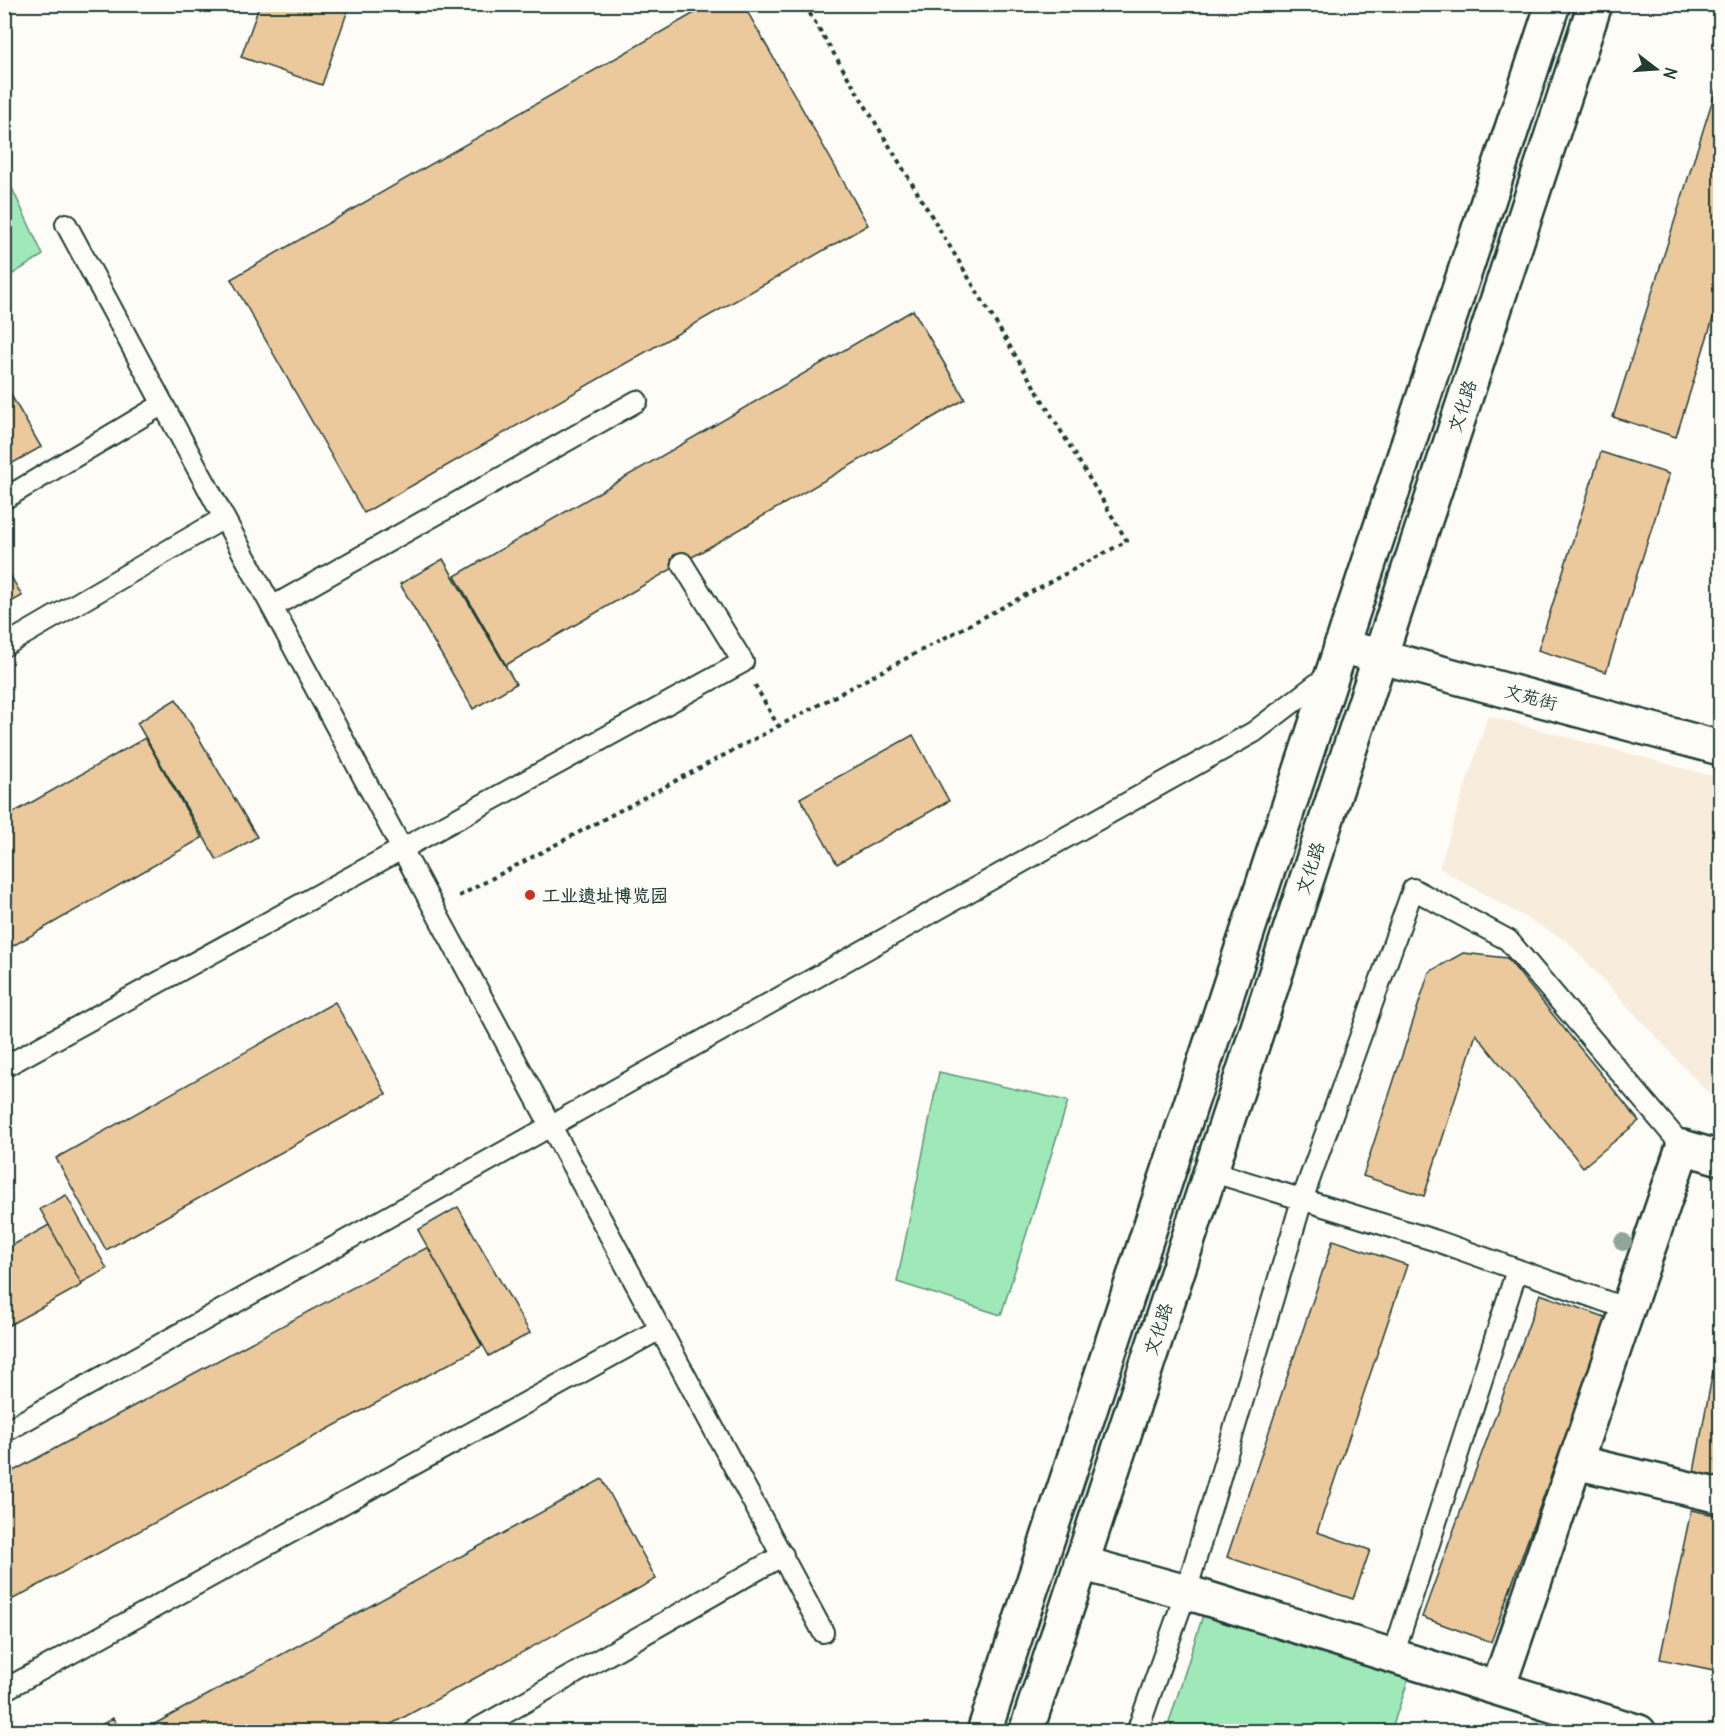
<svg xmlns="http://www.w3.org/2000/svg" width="1725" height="1736" viewBox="0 0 1725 1736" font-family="Delius,'LXGW WenKai TC',sans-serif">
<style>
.built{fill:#f8eddc}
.green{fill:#9fe9b8;stroke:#5f9376;stroke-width:1.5}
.building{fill:#ebc99c;stroke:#1f3d34;stroke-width:1.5}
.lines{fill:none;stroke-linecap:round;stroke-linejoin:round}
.lane-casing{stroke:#1f3d34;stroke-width:24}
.street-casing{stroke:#1f3d34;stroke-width:38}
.secondary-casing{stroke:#1f3d34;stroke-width:38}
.path{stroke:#1f3d34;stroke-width:4;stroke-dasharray:4.5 4.5;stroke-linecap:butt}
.lane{stroke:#fdfcf7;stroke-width:20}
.street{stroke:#fdfcf7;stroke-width:33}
.secondary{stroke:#fdfcf7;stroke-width:33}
.tree{fill:#91a69a}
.poi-dot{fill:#c8321e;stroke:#fdfcf7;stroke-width:2}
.labels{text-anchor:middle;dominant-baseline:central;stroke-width:4.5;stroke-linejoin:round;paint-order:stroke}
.street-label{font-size:18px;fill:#1f3d34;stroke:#fdfcf7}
.poi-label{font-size:18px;font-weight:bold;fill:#1f3d34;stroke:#fdfcf7;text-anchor:start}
</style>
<rect width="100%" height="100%" fill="#fdfcf7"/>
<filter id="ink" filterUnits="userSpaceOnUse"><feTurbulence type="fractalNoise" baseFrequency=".0167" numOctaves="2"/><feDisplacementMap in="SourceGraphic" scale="12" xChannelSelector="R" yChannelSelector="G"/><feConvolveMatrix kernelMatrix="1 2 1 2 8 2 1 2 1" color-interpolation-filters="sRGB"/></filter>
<g filter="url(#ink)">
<path class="built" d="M 1488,716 L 1720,778 L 1720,1044 L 1709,1094 L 1568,942 L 1439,868 Z"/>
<path class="green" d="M 5,173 L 43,255 L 5,279 L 4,279 Z
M 939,1072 L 1068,1101 L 1001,1315 L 897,1282 Z
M 1204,1612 L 1409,1678 L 1391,1731 L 1166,1732 Z"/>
<path class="building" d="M 260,4 L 350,4 L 322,85 L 241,57 Z
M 710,4 L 743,4 L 868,225 L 364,513 L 231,279 Z
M 1716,89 L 1720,91 L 1720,296 L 1676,437 L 1613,417 Z
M 913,310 L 965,399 L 506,665 L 455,576 Z
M 4,383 L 41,447 L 4,468 Z
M 1601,452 L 1669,474 L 1606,672 L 1538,650 Z
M 443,559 L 516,684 L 473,709 L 400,584 Z
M 4,564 L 22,596 L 4,606 Z
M 176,699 L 257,837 L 217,860 L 137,723 Z
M 913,735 L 949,801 L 837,864 L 800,798 Z
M 145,738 L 202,838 L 4,951 L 4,818 Z
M 1463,953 L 1507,958 L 1639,1121 L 1583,1167 L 1476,1034 L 1424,1196 L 1363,1176 L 1429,972 Z
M 335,1002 L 386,1094 L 106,1250 L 56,1158 Z
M 66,1195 L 107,1269 L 81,1283 L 40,1209 Z
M 458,1207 L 530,1333 L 489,1356 L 418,1230 Z
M 49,1225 L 82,1285 L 4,1328 L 4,1250 Z
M 1333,1240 L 1407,1265 L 1317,1532 L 1370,1550 L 1353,1599 L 1227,1557 Z
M 428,1247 L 482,1346 L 4,1604 L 4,1476 Z
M 1540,1294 L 1608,1318 L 1491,1642 L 1422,1617 Z
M 1720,1334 L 1720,1477 L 1694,1472 Z
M 602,1479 L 656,1579 L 377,1732 L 140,1732 Z
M 1691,1510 L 1720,1516 L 1720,1665 L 1719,1671 L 1660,1659 Z
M 113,1718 L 121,1732 L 89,1732 Z"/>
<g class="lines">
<defs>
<path id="lane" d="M 66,224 L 823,1632
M 4,499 L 163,404
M 272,607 L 637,401
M 4,646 L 224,518
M 4,1067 L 743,662 L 682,563
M 1210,1171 L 1437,1241 L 1627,1309
M 4,1432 L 1254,732 L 1330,674
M 1393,1656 L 1517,1270
M 4,1690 L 660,1329
M 472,1732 L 783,1555
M 1137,1732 L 1186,1592 L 1302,1200 L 1413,889 L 1508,940 L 1683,1147"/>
<path id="street" d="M 1341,646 L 1720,748
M 1575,1462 L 1720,1496
M 1081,1563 L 1186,1592 L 1639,1732
M 1498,1688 L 1683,1147 L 1720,1158"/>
<path id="secondary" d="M 984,1732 L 1553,4
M 1026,1732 L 1595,4"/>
</defs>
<use href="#lane" class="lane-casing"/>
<use href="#street" class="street-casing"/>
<use href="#secondary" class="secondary-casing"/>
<path class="path" d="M 755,685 L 778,726
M 459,896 L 1127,541 L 804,4"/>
<use href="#lane" class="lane"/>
<use href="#street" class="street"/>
<use href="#secondary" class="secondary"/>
</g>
<circle class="tree" cx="1623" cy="1242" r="9"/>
</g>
<circle class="poi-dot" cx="530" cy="895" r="6"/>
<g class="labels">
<g class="street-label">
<text transform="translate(1462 406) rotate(-72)">文化路</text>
<text transform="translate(1531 697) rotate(15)">文苑街</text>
<text transform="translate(1310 868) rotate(-72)">文化路</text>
<text transform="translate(1158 1329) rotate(-72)">文化路</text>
</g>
<g class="poi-label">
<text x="542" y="895">工业遗址博览园</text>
</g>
</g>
<rect width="1725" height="1736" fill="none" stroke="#fdfcf7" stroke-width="24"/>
<rect x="12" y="12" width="1701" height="1712" fill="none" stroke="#1f3d34" stroke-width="2" filter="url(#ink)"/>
<g transform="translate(1656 69) rotate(107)" stroke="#fdfcf7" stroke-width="4.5" paint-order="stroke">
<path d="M0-4.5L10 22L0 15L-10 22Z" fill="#1f3d34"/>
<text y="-9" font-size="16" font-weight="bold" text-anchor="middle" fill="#1f3d34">N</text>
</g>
</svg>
